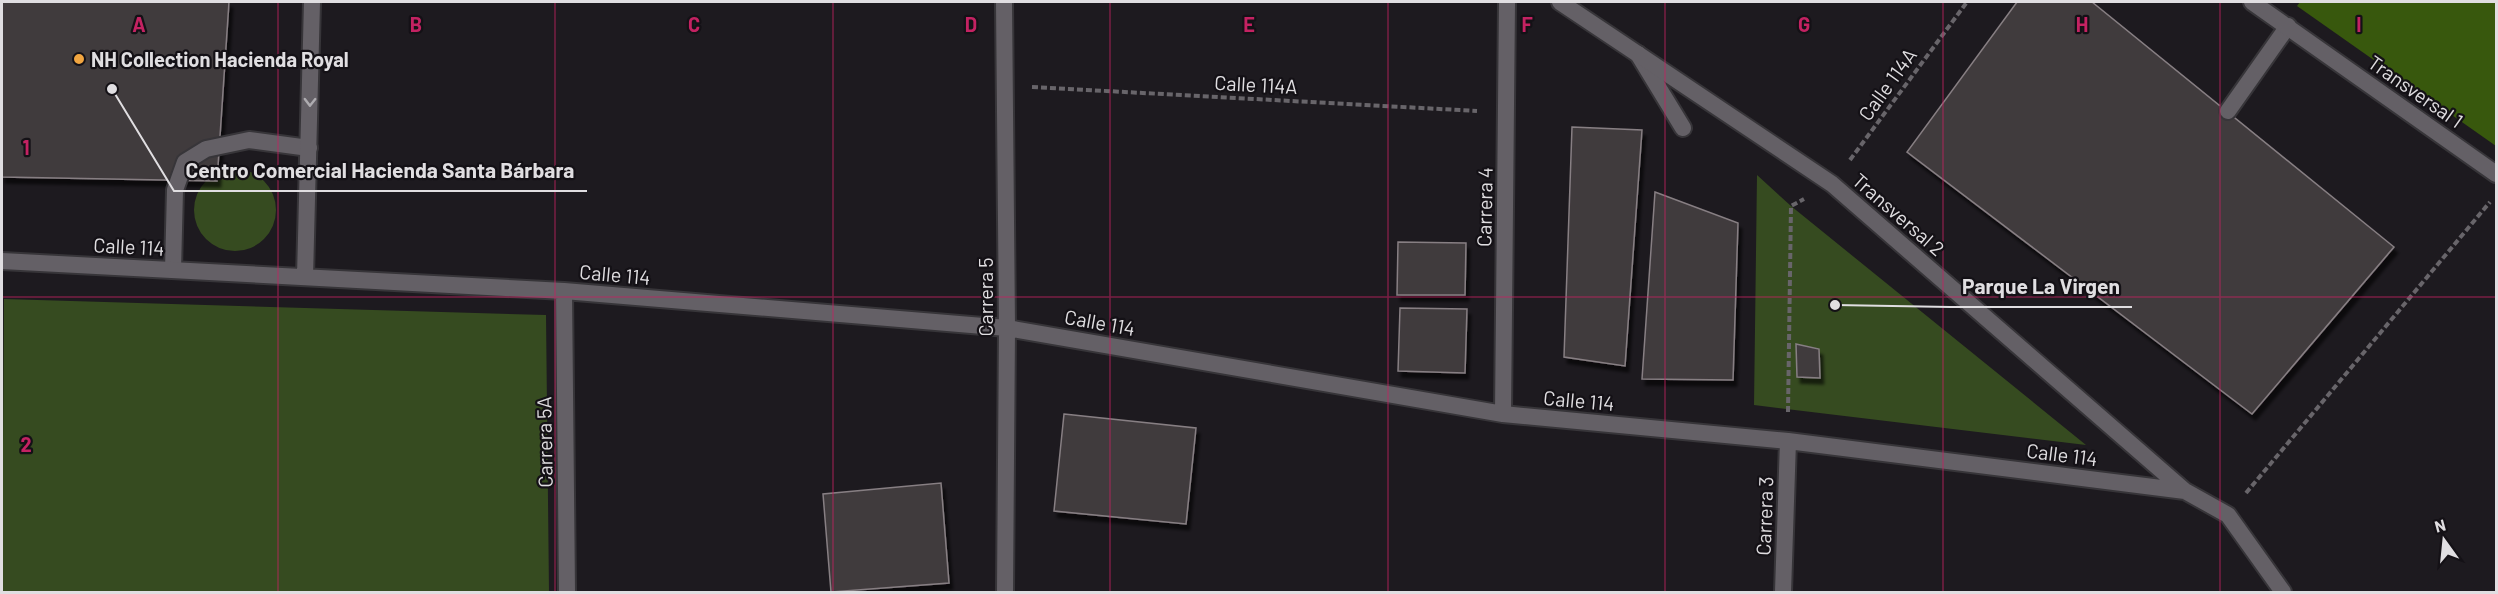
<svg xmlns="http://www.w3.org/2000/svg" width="2498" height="594" viewBox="0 0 2498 594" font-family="Barlow,sans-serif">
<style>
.green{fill:#364b20}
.forest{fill:#38580d}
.building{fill:#413b3e;stroke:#877f83;stroke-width:1.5;filter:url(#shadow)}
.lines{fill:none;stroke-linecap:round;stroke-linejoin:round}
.service-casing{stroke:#373539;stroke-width:20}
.minor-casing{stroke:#373539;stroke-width:20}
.path{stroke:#68656a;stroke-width:4;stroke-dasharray:6 3;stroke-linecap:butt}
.service{stroke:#646066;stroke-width:16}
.minor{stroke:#646066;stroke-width:16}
.oneway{stroke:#aeacb0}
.grid{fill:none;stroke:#c42262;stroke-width:1.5;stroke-opacity:0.55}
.poi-dot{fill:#f1a540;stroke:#141116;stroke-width:2}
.labels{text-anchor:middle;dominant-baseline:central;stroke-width:4.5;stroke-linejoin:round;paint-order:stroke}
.poi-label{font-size:20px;font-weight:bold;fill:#e0dee1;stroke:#141116;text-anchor:start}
.street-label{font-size:20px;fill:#e0dee1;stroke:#141116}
.grid-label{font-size:20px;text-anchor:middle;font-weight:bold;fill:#c42262;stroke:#141116;stroke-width:4.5;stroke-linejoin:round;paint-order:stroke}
.leader{fill:none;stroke:#e0dee1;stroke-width:2}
.callout-dot{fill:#e0dee1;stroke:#141116;stroke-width:2}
.callout-label{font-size:21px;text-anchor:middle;font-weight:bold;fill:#e0dee1;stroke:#141116;stroke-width:4.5;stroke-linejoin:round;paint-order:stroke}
</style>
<defs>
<filter id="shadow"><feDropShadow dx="3.5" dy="6" stdDeviation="1.5" flood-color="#0009"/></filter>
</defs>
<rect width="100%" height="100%" fill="#1d1a1f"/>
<path class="green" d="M194 210a41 41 0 1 1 82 0a41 41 0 1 1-82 0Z
M 1757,175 L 1791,206 L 2086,445 L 1754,405 Z
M 4,299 L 546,315 L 549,592 L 2,592 Z"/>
<path class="forest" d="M 2300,2 L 2496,2 L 2496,146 L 2297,6 Z"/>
<path class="building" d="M 2,2 L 229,2 L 217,181 L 2,177 Z
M 2017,2 L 2092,2 L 2394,247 L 2252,414 L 1907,152 Z
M 1572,127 L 1642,130 L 1625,366 L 1564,357 Z
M 1655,192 L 1738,223 L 1733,380 L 1642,379 Z
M 1398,242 L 1466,243 L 1465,295 L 1397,295 Z
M 1400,308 L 1467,309 L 1465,373 L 1398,371 Z
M 1796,344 L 1819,349 L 1820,378 L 1797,377 Z
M 1064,414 L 1196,428 L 1186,524 L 1054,511 Z
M 941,483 L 949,583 L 831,592 L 823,494 Z"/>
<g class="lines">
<defs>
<path id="service" d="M 1638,54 L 1683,128
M 2228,111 L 2288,26
M 173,270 L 175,190 L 185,162 L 206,149 L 249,140 L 309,148"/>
<path id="minor" d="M 1004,2 L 1007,328 L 1005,592
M 1560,2 L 1832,184 L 2185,491 L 2228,515 L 2283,592
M 2252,2 L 2496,174
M 2,261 L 564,291 L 1007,328 L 1503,414 L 1788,441 L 2185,491
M 305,277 L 312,2
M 564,291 L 567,592
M 1503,414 L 1507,2
M 1783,592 L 1788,441"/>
</defs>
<use href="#service" class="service-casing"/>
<use href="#minor" class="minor-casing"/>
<path class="path" d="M 1032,87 L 1477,111
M 1850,160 L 1967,2
M 1788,412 L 1791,206 L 1804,199
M 2246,493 L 2490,202"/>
<use href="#service" class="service"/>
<use href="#minor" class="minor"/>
</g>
<defs><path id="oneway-chevron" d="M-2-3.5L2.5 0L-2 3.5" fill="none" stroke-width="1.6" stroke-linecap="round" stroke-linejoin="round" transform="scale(1.5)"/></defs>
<use class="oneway" href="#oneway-chevron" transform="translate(310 102) rotate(91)"/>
<path class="grid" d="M 278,2 L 278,592M 555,2 L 555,592M 833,2 L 833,592M 1110,2 L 1110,592M 1388,2 L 1388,592M 1665,2 L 1665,592M 1943,2 L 1943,592M 2220,2 L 2220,592M 2,297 L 2496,297"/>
<circle class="poi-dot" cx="79" cy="59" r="6"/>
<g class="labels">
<g class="poi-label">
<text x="91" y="59">NH Collection Hacienda Royal</text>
</g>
<g class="street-label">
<text transform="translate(1256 84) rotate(3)">Calle 114A</text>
<text transform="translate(1887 84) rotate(-54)">Calle 114A</text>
<text transform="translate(2416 91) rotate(35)">Transversal 1</text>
<text transform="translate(1484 207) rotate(-89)">Carrera 4</text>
<text transform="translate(1899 214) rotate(41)">Transversal 2</text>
<text transform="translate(129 246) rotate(3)">Calle 114</text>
<text transform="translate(615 274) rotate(5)">Calle 114</text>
<text transform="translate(985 297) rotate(-90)">Carrera 5</text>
<text transform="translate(1100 322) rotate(10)">Calle 114</text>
<text transform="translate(1579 400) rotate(5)">Calle 114</text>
<text transform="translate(544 442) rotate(-91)">Carrera 5A</text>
<text transform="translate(2062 454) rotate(7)">Calle 114</text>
<text transform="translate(1764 516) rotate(-88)">Carrera 3</text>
</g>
</g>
<g class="grid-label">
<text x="139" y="32">A</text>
<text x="416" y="32">B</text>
<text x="694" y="32">C</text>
<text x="971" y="32">D</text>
<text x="1249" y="32">E</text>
<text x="1527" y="32">F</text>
<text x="1804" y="32">G</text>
<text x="2082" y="32">H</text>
<text x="2359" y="32">I</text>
<text x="26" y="155">1</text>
<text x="26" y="452">2</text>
</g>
<path class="leader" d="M112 89L174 191H587M1835 305L1950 307H2132"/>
<g class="callout-dot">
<circle cx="112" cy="89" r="6"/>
<circle cx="1835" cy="305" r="6"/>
</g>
<g class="callout-label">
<text x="380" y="178">Centro Comercial Hacienda Santa Bárbara</text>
<text x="2041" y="294">Parque La Virgen</text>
</g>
<rect width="2498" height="594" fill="none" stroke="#e0dee1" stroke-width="6"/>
<g transform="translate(2444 540) rotate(345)" stroke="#141116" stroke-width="4.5" paint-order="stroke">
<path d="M0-4.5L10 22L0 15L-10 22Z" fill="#e0dee1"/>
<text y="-9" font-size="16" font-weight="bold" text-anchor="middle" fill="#e0dee1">N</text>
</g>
</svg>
